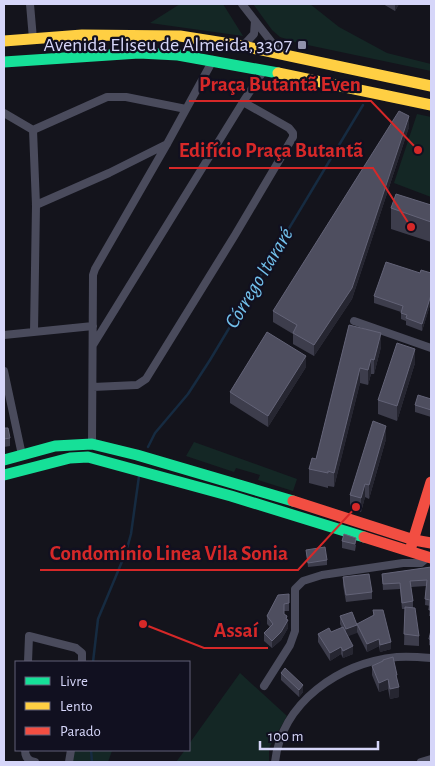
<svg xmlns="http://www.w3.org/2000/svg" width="435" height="766" viewBox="0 0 435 766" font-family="'Alegreya Sans',sans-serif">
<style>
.green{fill:#142725}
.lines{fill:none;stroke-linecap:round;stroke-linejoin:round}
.stream{stroke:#162b41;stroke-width:2.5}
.street{stroke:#4a4b5c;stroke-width:8}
.fast{stroke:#16e098;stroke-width:11}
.slow{stroke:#ffcf43;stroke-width:11}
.jam{stroke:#f24e42;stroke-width:11}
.wall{fill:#3d3d4c}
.shaded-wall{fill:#262631}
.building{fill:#4e4e5f;stroke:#636377}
.poi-dot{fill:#9292ac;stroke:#111020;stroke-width:2}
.labels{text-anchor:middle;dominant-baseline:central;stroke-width:4.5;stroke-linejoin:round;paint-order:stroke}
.poi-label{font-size:20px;fill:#d6d6f9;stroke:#111020;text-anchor:end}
.water-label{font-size:21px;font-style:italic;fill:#72c0eb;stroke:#111020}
.leader{fill:none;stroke:#d62828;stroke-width:2}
.callout-dot{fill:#d62828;stroke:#111020;stroke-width:2}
.callout-label{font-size:21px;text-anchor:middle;font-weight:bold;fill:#d62828;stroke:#111020;stroke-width:4.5;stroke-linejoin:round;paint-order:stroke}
</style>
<rect width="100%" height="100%" fill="#14141c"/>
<path class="green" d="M 180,4 L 223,4 L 243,36 L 150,23 Z
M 253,4 L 310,4 L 339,27 L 387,53 L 431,64 L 431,71 L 298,43 L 280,37 L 272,30 Z
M 417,114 L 431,117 L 431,197 L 394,183 Z
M 194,442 L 297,479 L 293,491 L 258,480 L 260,475 L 236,468 L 234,472 L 186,456 Z
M 240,673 L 287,716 L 269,748 L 269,762 L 176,762 L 185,750 L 189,750 L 189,744 Z
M 74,750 L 110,750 L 112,751 L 108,762 L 72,762 Z"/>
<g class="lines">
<path class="stream" d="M 148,447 L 155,433 L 188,394 L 210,360 L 363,105
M 93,662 L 98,619 L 126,552 L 131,534 L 139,476
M 91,750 L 92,762"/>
<path class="street" d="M 30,4 L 33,39
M 242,4 L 280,53
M 243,46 L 254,34 L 255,21
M 4,113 L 33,130
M 36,205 L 109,173 L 167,144
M 354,321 L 431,348
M 34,332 L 36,205 L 33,130 L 107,97 L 126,97 L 186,109
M 4,335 L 93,326
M 93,345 L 243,102 L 264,70
M 4,371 L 22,455
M 93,387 L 137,385 L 146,379 L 235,235 L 293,137 L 293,133 L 289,128 L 243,102
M 92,444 L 93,275 L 95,269 L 167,144 L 213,60
M 28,662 L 29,636 L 76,648 L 82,653 L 82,662
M 264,686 L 290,645 L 295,631 L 295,589 L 303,581 L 322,575 L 403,563 L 421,563 L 428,557
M 25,750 C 25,757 28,761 35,762
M 69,762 L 71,750
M 275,762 C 282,702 339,663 397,657 C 408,656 420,657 431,658
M 421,762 L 431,759"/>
<path class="fast" d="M 4,62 L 139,53 L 178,55 L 278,73
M 4,460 L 55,446 L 92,444 L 137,455 L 293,501
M 4,475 L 70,458 L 88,457 L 231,496 L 364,537"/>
<path class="slow" d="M 4,41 L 82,35 L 180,36 L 243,46 L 431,86
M 278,73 L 431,105"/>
<path class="jam" d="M 293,501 L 414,540 L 431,543
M 364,537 L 431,558
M 411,547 L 431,482"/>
</g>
<path class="wall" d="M 383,4 L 399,4 L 395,11 Z
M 409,127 L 352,299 L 314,356 L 293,344 L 293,334 L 273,322 L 273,311 Z
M 431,205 L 431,242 L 391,229 L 391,208 Z
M 420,273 L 431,273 L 431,302 L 422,331 L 406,325 L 406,321 L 401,319 L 401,312 L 374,303 L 374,296 Z
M 349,325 L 381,347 L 374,374 L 371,374 L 368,385 L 360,383 L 334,487 L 328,486 L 328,488 L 309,483 L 309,469 L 316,459 Z
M 415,363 L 397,421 L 378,414 L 378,400 Z
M 306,367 L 268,427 L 230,403 L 230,392 Z
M 431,399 L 431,417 L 415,412 L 415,405 Z
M 4,428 L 10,438 L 10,446 L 4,447 Z
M 386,439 L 369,499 L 365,497 L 361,512 L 350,508 L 350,495 Z
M 344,534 L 356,545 L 355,551 L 342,548 L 342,541 Z
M 306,550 L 327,560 L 327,565 L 308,567 Z
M 431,567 L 431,616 L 429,616 L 430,606 L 425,605 L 426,586 L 411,587 L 413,601 L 413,607 L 419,636 L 419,646 L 404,645 L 405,609 L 402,609 L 400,589 L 383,590 L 382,574 Z
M 343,577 L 372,592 L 372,599 L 346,602 L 343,585 Z
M 278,595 L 289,603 L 289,611 L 284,611 L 284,614 L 287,620 L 288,628 L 281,640 L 272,648 L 264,641 L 264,633 L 270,627 L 267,624 L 267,616 Z
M 373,610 L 391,649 L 380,652 L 379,646 L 367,652 L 357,632 L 348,636 L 353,654 L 343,658 L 341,654 L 330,661 L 318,642 L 318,634 L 331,632 L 342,628 L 340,624 L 340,616 L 357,624 L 373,616 Z
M 431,630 L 431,646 L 429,645 L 429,639 Z
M 372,666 L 397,680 L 399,697 L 390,699 L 388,689 L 379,692 L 372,675 Z
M 281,673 L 303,692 L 299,697 L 281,680 Z"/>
<path class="shaded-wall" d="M 395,4 L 399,4 L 395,11 Z
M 409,116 L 409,127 L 352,299 L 314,356 L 314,345 Z
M 431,295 L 431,302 L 422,331 L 422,324 Z
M 381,333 L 381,347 L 374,374 L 374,360 Z
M 415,349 L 415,363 L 397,421 L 397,406 Z
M 306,356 L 306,367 L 268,427 L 268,416 Z
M 371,359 L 371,374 L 368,385 L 368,370 Z
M 360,368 L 360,383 L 334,487 L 334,473 Z
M 386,426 L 386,439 L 369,499 L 369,485 Z
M 365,484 L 365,497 L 361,512 L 361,498 Z
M 287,616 L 288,628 L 281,640 L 272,648 L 272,641 Z
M 357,625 L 357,633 L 346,637 L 346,629 Z
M 379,639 L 379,646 L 367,652 L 367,644 Z
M 391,642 L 391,649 L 380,652 L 380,645 Z
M 353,646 L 353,654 L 343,658 L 343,651 Z
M 341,647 L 341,654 L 330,661 L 330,653 Z
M 388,679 L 388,689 L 379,692 L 379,683 Z
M 303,685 L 303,692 L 299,697 L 299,690 Z
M 399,687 L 399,697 L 390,699 L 390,689 Z"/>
<path class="building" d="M 399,111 L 409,116 L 352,288 L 314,345 L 293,333 L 297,325 L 273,311 Z
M 396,194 L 431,205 L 431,222 L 391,208 Z
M 386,262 L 420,273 L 421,270 L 431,273 L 431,295 L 422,324 L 406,318 L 407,315 L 401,313 L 403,306 L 374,296 Z
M 349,325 L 381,333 L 374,360 L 371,359 L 368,370 L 360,368 L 334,473 L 328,471 L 328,473 L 309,469 L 312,458 L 316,459 Z
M 267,332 L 306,356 L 268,416 L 230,392 Z
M 397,343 L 415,349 L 397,406 L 378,400 Z
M 418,395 L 431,399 L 431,410 L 415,405 Z
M 373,421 L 386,426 L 369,485 L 365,484 L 361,498 L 350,495 Z
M 4,428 L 8,428 L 10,438 L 4,439 Z
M 344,534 L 356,538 L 355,544 L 342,541 Z
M 325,547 L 327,560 L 308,563 L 306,550 Z
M 431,567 L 431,610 L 429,610 L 430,600 L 425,599 L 427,580 L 410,581 L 413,601 L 402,603 L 400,583 L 383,584 L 382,574 Z
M 369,574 L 372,592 L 346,595 L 343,577 Z
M 289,594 L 289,603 L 284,604 L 284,614 L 287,616 L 286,619 L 288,620 L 281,632 L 272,641 L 264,633 L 273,624 L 267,616 L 278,595 Z
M 405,607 L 415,608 L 419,636 L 404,634 Z
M 373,610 L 383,610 L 391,642 L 380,645 L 379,639 L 367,644 L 357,624 L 374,615 Z
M 352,612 L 357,625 L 346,629 L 340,616 Z
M 343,627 L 353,646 L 343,651 L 341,647 L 330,653 L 318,634 L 329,628 L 331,632 Z
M 431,630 L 431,640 L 429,639 Z
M 393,657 L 397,675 L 396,675 L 399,687 L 390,689 L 388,679 L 379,683 L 372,666 L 383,661 L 383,660 Z
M 285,668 L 303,685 L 299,690 L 281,673 Z"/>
<rect class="poi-dot" x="297" y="40" width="10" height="10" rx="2.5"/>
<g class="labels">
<g class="poi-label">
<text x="292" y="45">Avenida Eliseu de Almeida, 3307</text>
</g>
<g class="water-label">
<text transform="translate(259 278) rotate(-59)">Córrego Itararé</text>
</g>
</g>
<path class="leader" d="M418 150L371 101H189M411 227L373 168H169M356 507L298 570H40M143 624L204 648H268"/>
<g class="callout-dot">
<circle cx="418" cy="150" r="5"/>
<circle cx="411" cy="227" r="5"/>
<circle cx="356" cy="507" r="5"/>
<circle cx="143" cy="624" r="5"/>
</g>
<g class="callout-label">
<text x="280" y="91">Praça Butantã Even</text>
<text x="271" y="157">Edifício Praça Butantã</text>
<text x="169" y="560">Condomínio Linea Vila Sonia</text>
<text x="236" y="637">Assaí</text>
</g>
<rect width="435" height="766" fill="none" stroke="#d6d6f9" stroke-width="10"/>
<rect x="15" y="661" width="175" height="90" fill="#111020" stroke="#605f77"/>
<rect x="25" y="677" width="25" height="8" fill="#16e098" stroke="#605f77"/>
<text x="60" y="686" font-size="15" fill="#d6d6f9">Livre</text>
<rect x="25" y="702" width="25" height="8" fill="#ffcf43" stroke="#605f77"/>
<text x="60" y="711" font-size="15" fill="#d6d6f9">Lento</text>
<rect x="25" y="727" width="25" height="8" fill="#f24e42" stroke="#605f77"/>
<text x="60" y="736" font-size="15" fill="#d6d6f9">Parado</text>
<path d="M260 741v8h118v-8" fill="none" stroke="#d6d6f9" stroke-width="2.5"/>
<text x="268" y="741" font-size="15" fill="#d6d6f9" stroke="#111020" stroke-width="4" paint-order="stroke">100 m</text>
</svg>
